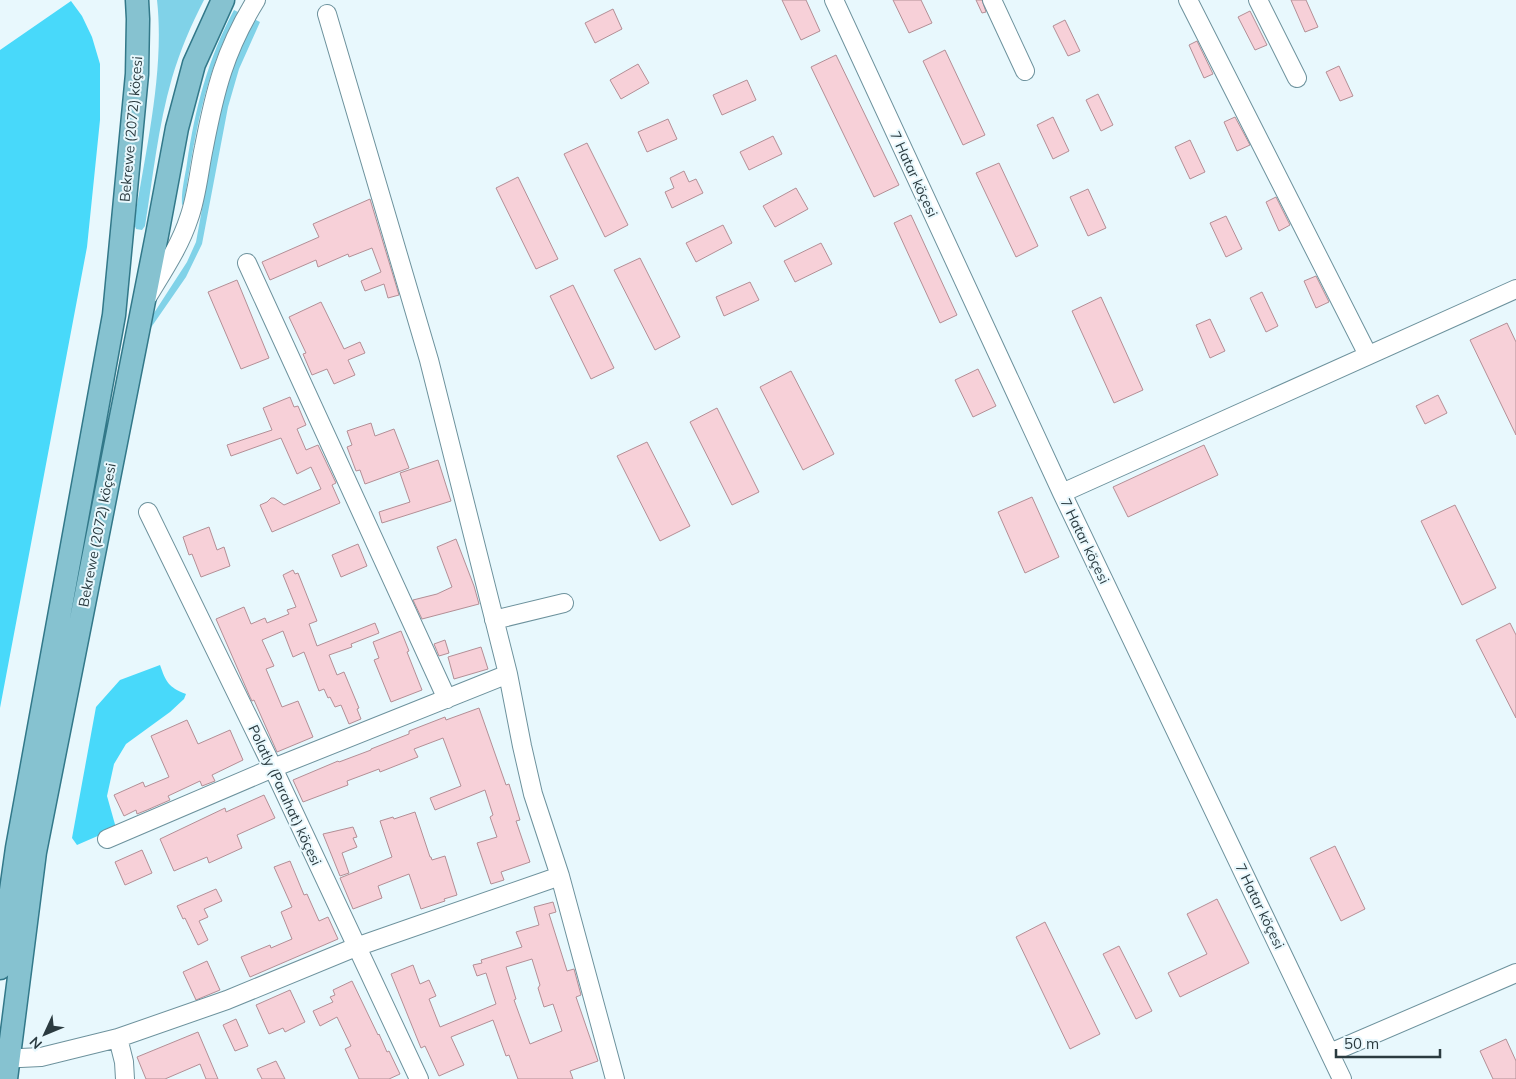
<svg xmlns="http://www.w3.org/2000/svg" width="1516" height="1079" viewBox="0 0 1516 1079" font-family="Mulish,sans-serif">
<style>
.green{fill:#80d2e8}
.forest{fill:#48d9fa}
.building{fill:#f7d0d8;stroke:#b38f96;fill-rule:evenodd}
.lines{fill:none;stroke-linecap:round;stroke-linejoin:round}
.minor-casing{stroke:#6d929d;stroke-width:20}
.major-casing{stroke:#327889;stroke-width:25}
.minor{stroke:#fff;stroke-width:18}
.major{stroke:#86c2d0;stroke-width:22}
.labels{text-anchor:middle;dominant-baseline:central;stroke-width:4;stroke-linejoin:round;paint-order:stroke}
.street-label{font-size:14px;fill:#2b3b40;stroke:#e8f8fd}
</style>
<rect width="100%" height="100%" fill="#e8f8fd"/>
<path class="green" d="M 157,0 L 204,0 C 191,25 180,51 172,78 C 158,126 153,177 145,226 L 142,230 L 136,229 L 134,224 C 145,153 165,71 157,0 Z
M 234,10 L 238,12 C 204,73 195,136 184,204 L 182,205 C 181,191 185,177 187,163 C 195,109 208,58 234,10 Z
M 254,19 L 260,22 L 239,69 L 228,107 L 202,244 L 186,277 L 150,329 L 150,322 L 154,313 L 187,262 L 196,242 L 221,105 L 233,66 Z"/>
<path class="forest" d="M 71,1 L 82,16 L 92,37 L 100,64 L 100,120 L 87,247 L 0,708 L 0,50 Z
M 160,665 C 166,682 168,687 186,694 L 184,699 L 170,712 L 126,744 L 114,764 L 107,796 L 116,828 L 77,845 L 72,838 L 96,707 L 120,680 Z"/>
<path class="building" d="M 782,0 L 806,0 L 820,31 L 801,40 Z
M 893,0 L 921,0 L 932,23 L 909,33 Z
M 976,0 L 982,0 L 986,12 L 982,13 Z
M 1291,0 L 1306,0 L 1318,27 L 1305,32 Z
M 613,9 L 622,29 L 595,43 L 585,23 Z
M 1250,11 L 1267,45 L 1255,50 L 1238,17 Z
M 1065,20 L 1080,51 L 1068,56 L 1053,26 Z
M 1197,41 L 1213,74 L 1204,78 L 1189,45 Z
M 945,50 L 985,135 L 963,145 L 923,61 Z
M 836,55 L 899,185 L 874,197 L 811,67 Z
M 638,64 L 649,83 L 621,99 L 610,80 Z
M 1339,66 L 1353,96 L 1340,101 L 1326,72 Z
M 747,80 L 756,100 L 722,115 L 713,95 Z
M 1098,94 L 1113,125 L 1101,131 L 1086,100 Z
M 1053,117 L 1069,151 L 1053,159 L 1037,125 Z
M 1235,117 L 1250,145 L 1237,151 L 1224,122 Z
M 668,119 L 677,139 L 647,152 L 638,132 Z
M 773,136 L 782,154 L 749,170 L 740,152 Z
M 1190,140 L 1205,172 L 1190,179 L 1175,147 Z
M 587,143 L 628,225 L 605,237 L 564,154 Z
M 999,163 L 1038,246 L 1016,257 L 976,173 Z
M 684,171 L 689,182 L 696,179 L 703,193 L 672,208 L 665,192 L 674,188 L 670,178 Z
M 518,177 L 558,259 L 536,269 L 496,188 Z
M 796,188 L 808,209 L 775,227 L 763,206 Z
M 1088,189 L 1106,228 L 1088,236 L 1070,197 Z
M 1276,197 L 1290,225 L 1279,231 L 1266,202 Z
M 370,199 L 399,295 L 388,298 L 384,284 L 365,291 L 361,281 L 381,272 L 372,248 L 349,257 L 348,254 L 318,267 L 316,260 L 270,280 L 262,262 L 319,237 L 313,224 Z
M 911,215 L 957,315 L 940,323 L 894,223 Z
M 1226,216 L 1242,249 L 1226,257 L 1210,223 Z
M 723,225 L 732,243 L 696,262 L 686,243 Z
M 821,243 L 832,264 L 795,282 L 784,261 Z
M 640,258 L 680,337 L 655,350 L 614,270 Z
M 1316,276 L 1329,302 L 1316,308 L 1304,281 Z
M 237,280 L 269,358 L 241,369 L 208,292 Z
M 750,282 L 759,300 L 724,316 L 716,297 Z
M 573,285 L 614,368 L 591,379 L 550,296 Z
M 1262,292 L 1278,326 L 1266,332 L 1250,298 Z
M 1101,297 L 1143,390 L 1114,403 L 1072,311 Z
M 321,302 L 344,349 L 360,342 L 365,353 L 348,360 L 355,375 L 334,384 L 327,369 L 312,375 L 303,354 L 306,353 L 289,317 Z
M 1210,319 L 1225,351 L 1210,358 L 1196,325 Z
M 1507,323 L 1516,342 L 1516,435 L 1470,340 Z
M 978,369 L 996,406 L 973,417 L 955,380 Z
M 791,371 L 834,454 L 803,470 L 760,387 Z
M 1438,395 L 1447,413 L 1425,424 L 1416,406 Z
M 290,397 L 294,407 L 298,406 L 306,425 L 297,429 L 306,450 L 318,445 L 336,483 L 332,485 L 340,503 L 272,532 L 260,505 L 267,502 L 271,498 L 274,498 L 284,505 L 321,489 L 311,467 L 297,474 L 281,438 L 231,456 L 227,445 L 272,430 L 263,408 Z
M 717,408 L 759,492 L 732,505 L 690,422 Z
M 371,423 L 375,436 L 394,429 L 409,468 L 365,484 L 360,470 L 356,471 L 347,447 L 352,445 L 347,431 Z
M 647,442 L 690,526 L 660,541 L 617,456 Z
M 1204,445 L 1218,475 L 1128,517 L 1113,487 Z
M 438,460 L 451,501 L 382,523 L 379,512 L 410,502 L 400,473 Z
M 1032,497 L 1059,557 L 1025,573 L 998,512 Z
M 1455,505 L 1496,588 L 1462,605 L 1421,521 Z
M 209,527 L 217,550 L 224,547 L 230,566 L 201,577 L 192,554 L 189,555 L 183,537 Z
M 456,539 L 474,586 L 479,604 L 422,619 L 413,600 L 437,594 L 452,587 L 437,547 Z
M 358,544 L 367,566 L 341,577 L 332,555 Z
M 293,570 L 295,574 L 298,573 L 317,621 L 309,624 L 317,646 L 375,623 L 379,633 L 351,644 L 352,647 L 329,655 L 337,675 L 344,672 L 359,708 L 357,709 L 361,719 L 349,724 L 341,705 L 335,707 L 330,697 L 328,698 L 324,689 L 319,691 L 304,652 L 293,657 L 283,631 L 262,640 L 274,666 L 266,669 L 282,707 L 298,701 L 313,737 L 277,752 L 254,700 L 252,701 L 250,697 L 216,619 L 244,607 L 251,624 L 265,618 L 267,623 L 289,614 L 287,610 L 296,607 L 283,575 Z
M 1510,623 L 1516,635 L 1516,718 L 1476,640 Z
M 401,631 L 409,651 L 407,652 L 422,690 L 391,702 L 374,660 L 379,658 L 373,642 Z
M 445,640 L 449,653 L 439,656 L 434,644 Z
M 481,647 L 488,669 L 454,679 L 448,657 Z
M 479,708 L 506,785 L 509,784 L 520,820 L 516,821 L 530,862 L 501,872 L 504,880 L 491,884 L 477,843 L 497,837 L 490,817 L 493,815 L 485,790 L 435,810 L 430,798 L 461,786 L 443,738 L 414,749 L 418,757 L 380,772 L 379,769 L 347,781 L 348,785 L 303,802 L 293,780 L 338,761 L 339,762 L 371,750 L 371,749 L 409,734 L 409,731 L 445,717 L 446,720 Z
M 187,720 L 198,744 L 230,730 L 243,760 L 212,775 L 215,781 L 202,786 L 200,781 L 168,796 L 170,800 L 147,810 L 137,814 L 136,810 L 124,816 L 114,795 L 143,782 L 145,787 L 169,777 L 151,736 Z
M 264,795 L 275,818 L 237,835 L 242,848 L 209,863 L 207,857 L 174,871 L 160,839 L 225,808 L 226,812 Z
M 415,812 L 430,857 L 431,857 L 432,860 L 445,856 L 457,895 L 444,899 L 445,901 L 421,909 L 409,874 L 378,886 L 382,898 L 353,909 L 340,878 L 392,857 L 380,821 L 393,817 L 394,819 Z
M 353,827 L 357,837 L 353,838 L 357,847 L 342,853 L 349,873 L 340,876 L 323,834 Z
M 1335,846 L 1365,909 L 1341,921 L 1310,858 Z
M 142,850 L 152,873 L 125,885 L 115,862 Z
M 290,861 L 304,895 L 307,894 L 319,921 L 328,917 L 338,939 L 250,977 L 241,957 L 270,945 L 271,948 L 292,939 L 281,912 L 292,907 L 274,867 Z
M 216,889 L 222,901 L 204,909 L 208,917 L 199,921 L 208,940 L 198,945 L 185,918 L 183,919 L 177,906 Z
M 1217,899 L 1249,963 L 1180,997 L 1168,973 L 1207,954 L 1187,914 Z
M 553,902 L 556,912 L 549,914 L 567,971 L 574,969 L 581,995 L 576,997 L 598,1061 L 570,1071 L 573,1079 L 518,1079 L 509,1055 L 506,1056 L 493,1020 L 451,1037 L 464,1065 L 439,1076 L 425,1046 L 421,1048 L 391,974 L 413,965 L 420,984 L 429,980 L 436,996 L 429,999 L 440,1027 L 496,1004 L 486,973 L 477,976 L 473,965 L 482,963 L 481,960 L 522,947 L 516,932 L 539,925 L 534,907 ZM 532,959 L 540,985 L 538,988 L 544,1007 L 553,1004 L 562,1031 L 530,1044 L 514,1000 L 516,999 L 506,967 Z
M 1045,922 L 1100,1034 L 1070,1049 L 1016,937 Z
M 1119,946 L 1152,1011 L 1136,1019 L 1103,954 Z
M 207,961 L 220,990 L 196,1000 L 183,972 Z
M 352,981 L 378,1035 L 379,1034 L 387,1052 L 389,1051 L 400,1074 L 389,1079 L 359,1079 L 345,1049 L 351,1046 L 337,1017 L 320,1026 L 313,1011 L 333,1002 L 330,997 L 335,995 L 333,990 Z
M 290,990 L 305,1022 L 285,1032 L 283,1028 L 269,1034 L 256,1005 Z
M 236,1019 L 248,1046 L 235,1051 L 223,1025 Z
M 198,1032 L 218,1079 L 206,1079 L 200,1064 L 165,1079 L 146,1079 L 137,1057 Z
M 1506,1039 L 1516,1061 L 1516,1079 L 1493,1079 L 1480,1051 Z
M 276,1061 L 285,1079 L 262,1079 L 257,1069 Z"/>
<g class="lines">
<defs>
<path id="minor" d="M 834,0 L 1062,493 L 1342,1079
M 992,0 L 1025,71
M 1188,0 L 1368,355
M 1258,0 L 1297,78
M 327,14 L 429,360 L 508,674 L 522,746 L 533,794 L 560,876 L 615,1079
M 247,263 L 447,699
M 148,296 C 163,271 180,246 189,218 C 197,196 199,170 204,147 C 215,90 225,50 256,0
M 1062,493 L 1516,289
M 148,512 L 273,768 L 419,1079
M 494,620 L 564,603
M 107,839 L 273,768 L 508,674
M 118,1038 L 124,1062 L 125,1079
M 1330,1053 L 1516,973
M 0,1059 L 41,1057 L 118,1038 L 227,1000 L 356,947 L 560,876"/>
<path id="major" d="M 0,968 L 17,848 L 114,315 L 137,74 L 138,19 L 137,0
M 6,1079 L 35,852 L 157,235 L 177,128 L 194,64 L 223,0"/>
</defs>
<use href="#minor" class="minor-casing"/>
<use href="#major" class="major-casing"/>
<use href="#minor" class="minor"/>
<use href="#major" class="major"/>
</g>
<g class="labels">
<g class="street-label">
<text transform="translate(131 129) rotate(-85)">Bekrewe (2072) köçesi</text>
<text transform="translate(914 174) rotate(65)">7 Hatar köçesi</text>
<text transform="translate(97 535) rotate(-79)">Bekrewe (2072) köçesi</text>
<text transform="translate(1085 541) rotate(64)">7 Hatar köçesi</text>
<text transform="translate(285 795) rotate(65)">Polatly (Parahat) köçesi</text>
<text transform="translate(1260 906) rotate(64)">7 Hatar köçesi</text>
</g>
</g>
<g transform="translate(45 1034) rotate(226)" stroke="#e8f8fd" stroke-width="4" paint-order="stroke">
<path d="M0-4L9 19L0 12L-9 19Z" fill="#2b3b40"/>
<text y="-8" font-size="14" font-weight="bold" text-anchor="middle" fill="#2b3b40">N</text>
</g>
<path d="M1336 1049v8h104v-8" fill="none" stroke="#2b3b40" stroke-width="2.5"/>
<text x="1344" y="1049" font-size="15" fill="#2b3b40" stroke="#e8f8fd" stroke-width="4" paint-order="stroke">50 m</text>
</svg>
